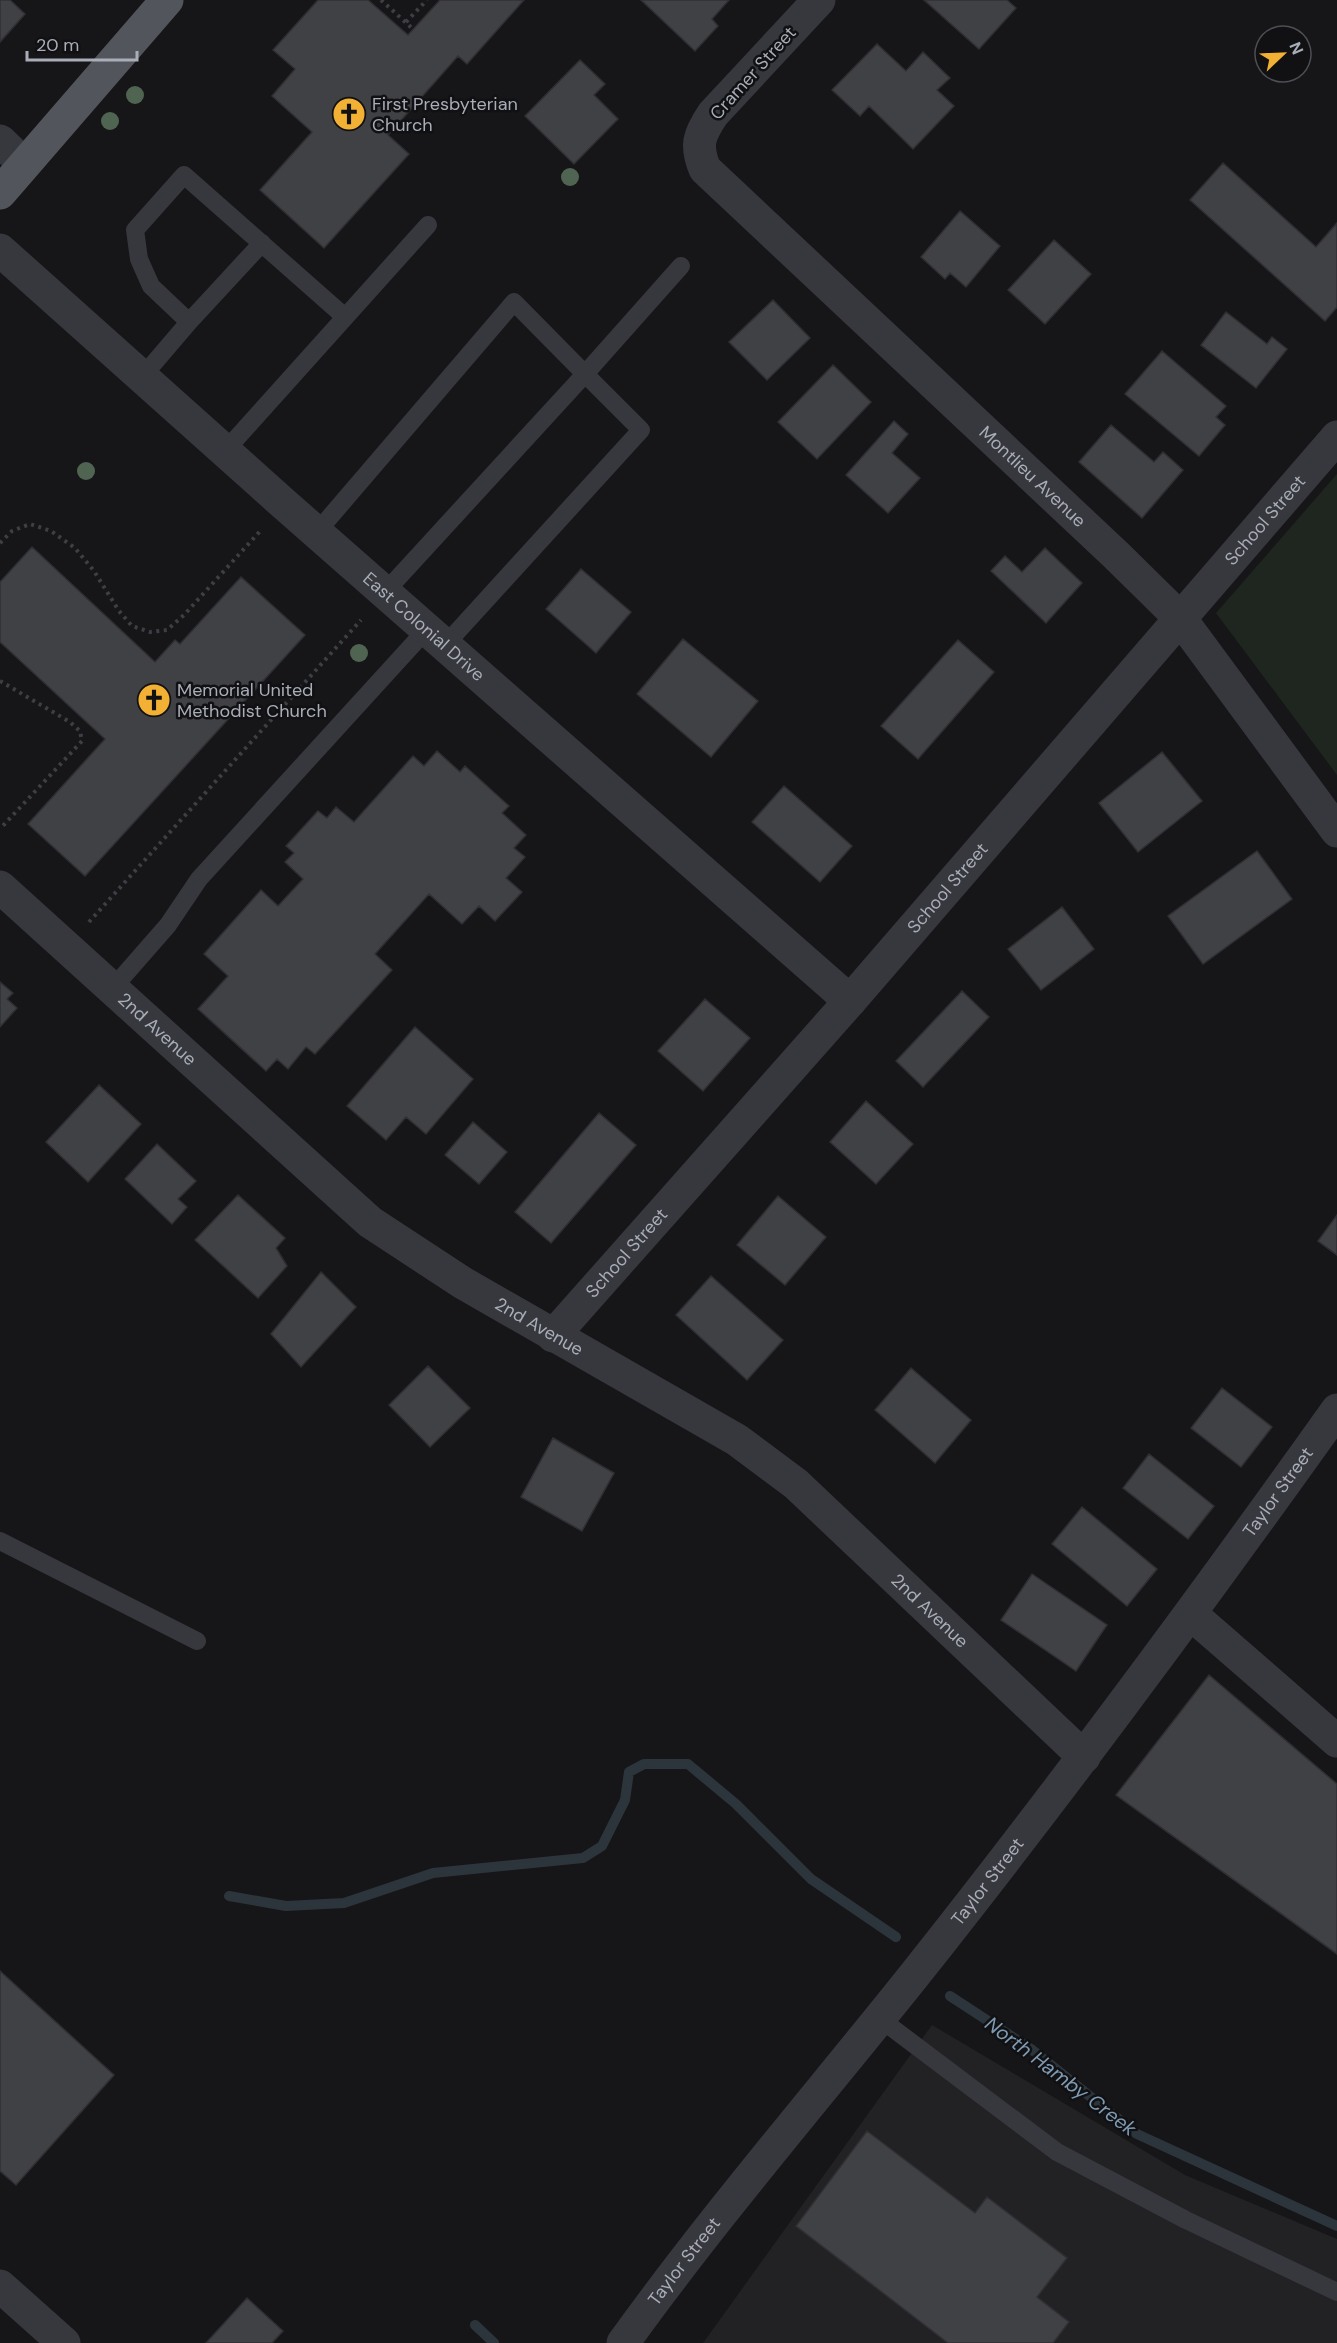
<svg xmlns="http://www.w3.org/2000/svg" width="1337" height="2343" viewBox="0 0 1337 2343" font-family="'DM Sans',sans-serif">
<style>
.built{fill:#222225}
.green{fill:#1e261f}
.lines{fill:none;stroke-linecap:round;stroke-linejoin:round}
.stream{stroke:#2c353c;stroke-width:10}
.building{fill:#404145;stroke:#303034;stroke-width:1.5}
.path{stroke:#3d3f44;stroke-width:4;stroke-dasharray:3 4.5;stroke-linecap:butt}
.service{stroke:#37383d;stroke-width:18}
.minor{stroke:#37383d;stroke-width:33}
.primary{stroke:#53555c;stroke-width:33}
.tree{fill:#506452}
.labels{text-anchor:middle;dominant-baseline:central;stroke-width:5;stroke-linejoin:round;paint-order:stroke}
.street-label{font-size:18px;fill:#a8adb8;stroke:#111113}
.poi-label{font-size:18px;fill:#a8adb8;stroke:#111113;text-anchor:start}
.water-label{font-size:20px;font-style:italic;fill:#7f9bb3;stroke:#111113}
</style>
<rect width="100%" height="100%" fill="#161618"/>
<path class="built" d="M 932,2025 L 1185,2175 L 1337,2239 L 1337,2343 L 703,2343 Z"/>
<path class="green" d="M 1337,474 L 1337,775 L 1216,613 Z"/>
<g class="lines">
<path class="stream" d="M 229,1896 L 286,1906 L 344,1903 L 433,1873 L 583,1858 L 602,1846 L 625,1800 L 629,1772 L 644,1764 L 688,1764 L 736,1804 L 811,1879 L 896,1937
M 950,1996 L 1031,2049 L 1137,2134 L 1337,2226
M 475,2325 L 494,2343"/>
</g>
<path class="building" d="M 0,0 L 10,0 L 25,14 L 0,42 Z
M 318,0 L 368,0 L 408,35 L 440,0 L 524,0 L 467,64 L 458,56 L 388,135 L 409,154 L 324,248 L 260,190 L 312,132 L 272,96 L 295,69 L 273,50 Z
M 641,0 L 729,0 L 712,19 L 718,26 L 695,51 Z
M 924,0 L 1007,0 L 1016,8 L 979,49 Z
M 877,44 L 906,71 L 923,52 L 950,78 L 937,90 L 954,106 L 913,149 L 869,106 L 860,116 L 832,90 Z
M 580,60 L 605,84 L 594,95 L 618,119 L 574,164 L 525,116 Z
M 1223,163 L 1316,247 L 1337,223 L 1337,307 L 1325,321 L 1190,200 Z
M 960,211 L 1000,246 L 966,287 L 950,273 L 945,279 L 921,257 Z
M 1054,240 L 1091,274 L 1045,324 L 1008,290 Z
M 773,300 L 810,338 L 767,380 L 729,342 Z
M 1226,312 L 1267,344 L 1272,337 L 1287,349 L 1256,388 L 1201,345 Z
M 1162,351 L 1226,406 L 1216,417 L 1225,425 L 1199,456 L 1125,394 Z
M 833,365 L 871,402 L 817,459 L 778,422 Z
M 894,421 L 908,434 L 892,453 L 920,478 L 888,513 L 846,475 Z
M 1111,425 L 1154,462 L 1163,452 L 1183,470 L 1142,518 L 1079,462 Z
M 32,547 L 155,662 L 175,640 L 180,644 L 241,577 L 305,635 L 85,876 L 28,824 L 105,739 L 0,642 L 0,582 Z
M 1045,548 L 1082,583 L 1046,623 L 991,571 L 1005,556 L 1022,572 Z
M 581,569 L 631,612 L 596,653 L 546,609 Z
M 683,639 L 758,701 L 711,757 L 637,694 Z
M 958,640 L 994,672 L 918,759 L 881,726 Z
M 437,751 L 460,772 L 465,766 L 509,806 L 502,813 L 526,835 L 514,848 L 525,857 L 506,878 L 522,892 L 495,921 L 479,906 L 462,924 L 429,894 L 375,954 L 392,970 L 315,1054 L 306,1047 L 288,1069 L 277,1059 L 266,1071 L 198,1009 L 228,976 L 204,954 L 261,890 L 278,906 L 303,879 L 285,862 L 294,853 L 286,846 L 318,811 L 327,818 L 336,807 L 354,822 L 413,756 L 424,766 Z
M 1162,752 L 1202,801 L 1138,852 L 1099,803 Z
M 784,786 L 852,846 L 820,882 L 752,822 Z
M 1257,851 L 1292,899 L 1203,964 L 1168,916 Z
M 1062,907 L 1094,949 L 1041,990 L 1008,949 Z
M 0,982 L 13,993 L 7,999 L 17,1008 L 0,1027 Z
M 962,991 L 989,1017 L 923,1087 L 896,1061 Z
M 705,999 L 750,1038 L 703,1091 L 658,1051 Z
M 415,1027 L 473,1079 L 426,1134 L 406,1117 L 386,1140 L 347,1106 Z
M 99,1085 L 141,1124 L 88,1182 L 46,1142 Z
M 866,1101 L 913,1144 L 876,1184 L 830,1142 Z
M 599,1113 L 636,1145 L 551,1243 L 515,1212 Z
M 473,1122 L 507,1152 L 479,1184 L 445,1155 Z
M 157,1144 L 196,1181 L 178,1199 L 187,1207 L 172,1224 L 125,1179 Z
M 238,1195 L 285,1238 L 276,1248 L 287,1266 L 258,1298 L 195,1240 Z
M 778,1196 L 826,1237 L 785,1285 L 737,1245 Z
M 1337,1215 L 1337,1255 L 1318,1241 Z
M 321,1272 L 356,1307 L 301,1367 L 271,1334 Z
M 711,1276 L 783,1340 L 747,1380 L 676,1315 Z
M 428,1366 L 470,1408 L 430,1447 L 389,1405 Z
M 911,1368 L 971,1420 L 935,1463 L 875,1410 Z
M 1222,1388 L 1272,1427 L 1241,1467 L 1191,1428 Z
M 553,1438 L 614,1473 L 582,1531 L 521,1497 Z
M 1149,1454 L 1214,1506 L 1188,1539 L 1123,1488 Z
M 1082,1507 L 1157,1569 L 1127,1606 L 1052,1544 Z
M 1032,1574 L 1107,1625 L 1076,1671 L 1001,1620 Z
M 1209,1675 L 1337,1784 L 1337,1954 L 1116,1795 Z
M 0,1971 L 114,2075 L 16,2185 L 0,2171 Z
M 867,2131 L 975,2213 L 987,2197 L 1067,2258 L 1037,2297 L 1069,2322 L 1053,2343 L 948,2343 L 796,2226 Z
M 247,2298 L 283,2331 L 272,2343 L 206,2343 Z"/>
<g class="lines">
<path class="path" d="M 381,0 L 413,29
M 406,22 L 427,0
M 0,543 L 12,531 L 30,524 L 51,531 L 75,548 L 94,571 L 119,611 L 132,626 L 150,632 L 167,630 L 184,615 L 262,529
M 0,681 L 70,722 L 80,731 L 82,741 L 0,829
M 89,922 L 361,620"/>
<path class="service" d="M 189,322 L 151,286 L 139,259 L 135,230 L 184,175 L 345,317
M 142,377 L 189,322 L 262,243
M 225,451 L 428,225
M 317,532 L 514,302 L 585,374 L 681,266
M 385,592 L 585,374 L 641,430 L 445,645
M 112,989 L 168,925 L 199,879 L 427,629
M 0,1541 L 197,1641
M 879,2018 L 1057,2152 L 1186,2220 L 1337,2292"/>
<g class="minor">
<path id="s1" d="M 819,0 L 713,114 C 699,135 695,145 705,169 L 1116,555 L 1180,618 L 1337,831"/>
<path d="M 0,141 L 24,164"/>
<path id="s2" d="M 0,250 L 284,504 L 850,1001"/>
<path id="s3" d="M 0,887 L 370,1222 L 463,1283 L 737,1440 L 796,1484 L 1084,1757"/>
<path id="s4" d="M 553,1336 L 850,1001 L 1337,437"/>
<path d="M 1191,1614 L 1337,1741"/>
<path d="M 0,2286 L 64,2343"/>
<path id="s5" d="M 623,2343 C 715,2215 818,2096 916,1973 C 1062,1789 1201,1601 1337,1410"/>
</g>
<path class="primary" d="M 0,193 L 167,0"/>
</g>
<g class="tree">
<circle cx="135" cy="95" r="9"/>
<circle cx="110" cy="121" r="9"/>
<circle cx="570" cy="177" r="9"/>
<circle cx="86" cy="471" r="9"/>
<circle cx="359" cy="653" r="9"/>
</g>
<defs>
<symbol id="church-disc" viewBox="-11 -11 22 22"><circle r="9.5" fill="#f2b134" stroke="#111113"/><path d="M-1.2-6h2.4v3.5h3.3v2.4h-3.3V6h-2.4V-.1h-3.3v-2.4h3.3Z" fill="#111"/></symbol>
</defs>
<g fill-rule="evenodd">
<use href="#church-disc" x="330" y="95" width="38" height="38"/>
<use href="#church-disc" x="135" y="681" width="38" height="38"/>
</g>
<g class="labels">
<g class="street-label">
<text transform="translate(753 73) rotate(-48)">Cramer Street</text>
<text stroke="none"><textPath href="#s1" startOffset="664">Montlieu Avenue</textPath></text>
<text stroke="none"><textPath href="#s4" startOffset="1083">School Street</textPath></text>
<text stroke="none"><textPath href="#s2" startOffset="567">East Colonial Drive</textPath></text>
<text stroke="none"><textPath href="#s4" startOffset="597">School Street</textPath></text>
<text stroke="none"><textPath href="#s3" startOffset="212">2nd Avenue</textPath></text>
<text stroke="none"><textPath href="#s4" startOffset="111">School Street</textPath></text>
<text stroke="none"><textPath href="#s3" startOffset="698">2nd Avenue</textPath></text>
<text stroke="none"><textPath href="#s5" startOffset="1074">Taylor Street</textPath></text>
<text stroke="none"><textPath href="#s3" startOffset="1184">2nd Avenue</textPath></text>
<text stroke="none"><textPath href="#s5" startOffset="588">Taylor Street</textPath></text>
<text stroke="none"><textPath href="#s5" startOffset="102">Taylor Street</textPath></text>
</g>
<g class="poi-label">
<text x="372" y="104">First Presbyterian<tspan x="372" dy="21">Church</tspan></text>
<text x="177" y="690">Memorial United<tspan x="177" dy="21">Methodist Church</tspan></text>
</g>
<g class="water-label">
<text transform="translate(1061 2076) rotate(37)">North Hamby Creek</text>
</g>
</g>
<g transform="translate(1283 54) rotate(67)"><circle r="28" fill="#111113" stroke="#4d4f55" stroke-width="1.5"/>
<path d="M0-4.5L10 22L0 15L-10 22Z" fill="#f2b134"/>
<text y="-9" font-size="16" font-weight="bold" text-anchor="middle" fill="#a8adb8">N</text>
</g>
<path d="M27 51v9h110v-9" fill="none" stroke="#a8adb8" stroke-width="3"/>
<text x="36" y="51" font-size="18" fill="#a8adb8" stroke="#111113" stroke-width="4.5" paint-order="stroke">20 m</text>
</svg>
